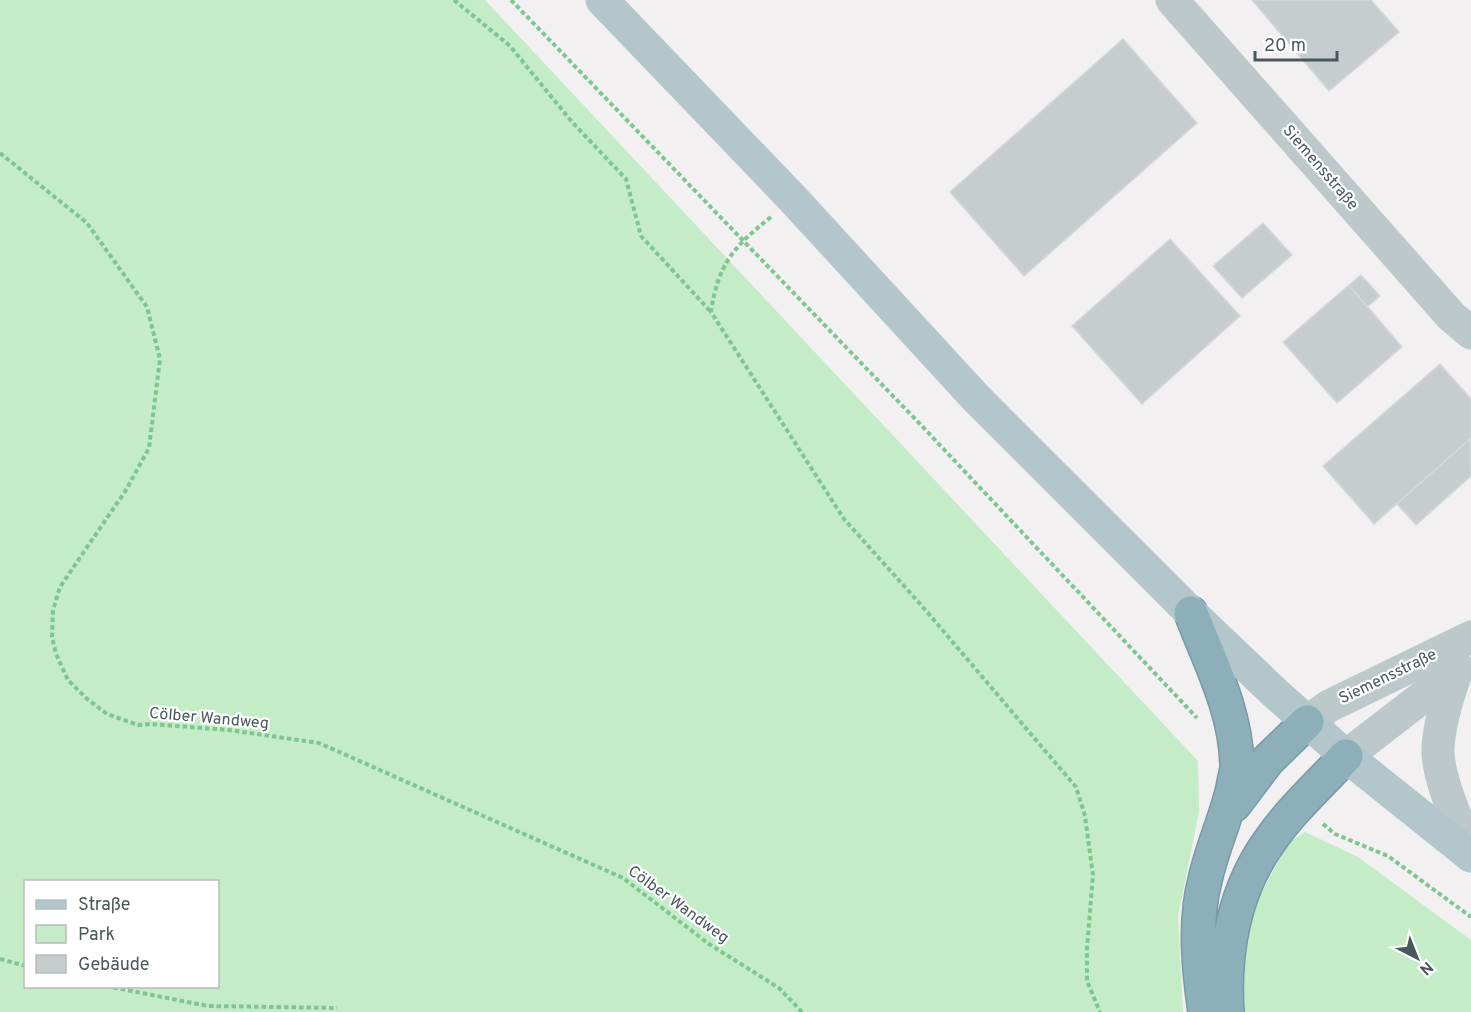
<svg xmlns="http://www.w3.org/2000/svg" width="1471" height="1012" viewBox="0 0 1471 1012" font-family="Overpass,sans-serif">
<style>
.green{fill:#c3ecc7;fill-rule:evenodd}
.building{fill:#c7cdcf;stroke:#d4d8db;stroke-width:1.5}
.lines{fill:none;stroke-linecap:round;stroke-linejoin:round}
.highway-casing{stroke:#779aa6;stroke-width:36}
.path{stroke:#7dc78e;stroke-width:4;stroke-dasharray:4.5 3;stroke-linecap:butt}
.minor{stroke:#bdc8cb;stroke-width:33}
.major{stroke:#b2c6cc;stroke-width:33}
.highway{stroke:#8cafba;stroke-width:33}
.labels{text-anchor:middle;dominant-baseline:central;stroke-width:4.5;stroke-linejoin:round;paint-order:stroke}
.street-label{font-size:16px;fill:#49585c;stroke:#fff}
</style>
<rect width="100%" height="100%" fill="#f2f0f1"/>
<path class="green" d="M 0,0 L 485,0 L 1198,761 L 1199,811 L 1178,917 L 1183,1012 L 0,1012 ZM 26,882 L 218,882 L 218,986 L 26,986 Z
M 1305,832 L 1358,857 L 1471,940 L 1471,1012 L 1243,1012 L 1242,957 L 1251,913 L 1288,843 Z"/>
<path class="building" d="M 1252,0 L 1371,0 L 1399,32 L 1329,91 Z
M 1123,39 L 1197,123 L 1024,276 L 950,192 Z
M 1263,223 L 1292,255 L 1242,298 L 1213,266 Z
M 1170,239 L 1240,316 L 1142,404 L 1072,326 Z
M 1361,275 L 1380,296 L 1367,307 L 1349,285 Z
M 1349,285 L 1402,347 L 1337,403 L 1283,342 Z
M 1440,364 L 1471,399 L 1471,438 L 1374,524 L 1323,466 Z
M 1470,439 L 1471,476 L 1416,525 L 1397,504 Z"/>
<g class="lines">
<defs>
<path id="highway" d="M 1191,613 C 1210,662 1236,711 1237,765 C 1237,773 1234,780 1233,788 C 1226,819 1212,848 1205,880 C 1194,922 1199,970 1205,1012
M 1234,805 L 1268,760 L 1307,722
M 1227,1012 C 1223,952 1234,891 1269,842 C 1291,810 1320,784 1346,756"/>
</defs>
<use href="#highway" class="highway-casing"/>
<path class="path" d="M 454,0 L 510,46 L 572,122 L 626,179 L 641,236 L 711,312
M 511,0 L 920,424 L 1197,718
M 0,153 L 87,223 L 147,307 L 160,359 L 149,448 L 126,490 L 60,587 L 53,610 L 52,637 L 56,654 L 68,680 L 86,698 L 107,714 L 138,725 L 150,724 L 229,730 L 319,743 L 623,878 L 709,944 L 779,988 L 802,1012
M 771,217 C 734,246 718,264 711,312 L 844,519 L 922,606 L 1076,787 L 1085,816 L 1093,875 L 1087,948 L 1087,981 L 1100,1012
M 1323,824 L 1335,834 L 1388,856 L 1471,917
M 0,959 L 26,966
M 106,986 L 208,1006 L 337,1008"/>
<path class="minor" d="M 1172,0 L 1451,316 L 1471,333
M 1457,670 C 1448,695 1440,720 1438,746 C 1436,776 1460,826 1471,856
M 1307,722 L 1329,706 L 1471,637
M 1346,756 L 1459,669"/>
<path class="major" d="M 602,0 L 793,199 L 976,398 L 1191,613 L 1275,693 L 1346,756 L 1471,856"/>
<use href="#highway" class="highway"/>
</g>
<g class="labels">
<g class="street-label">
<text transform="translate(1320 168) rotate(49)">Siemensstraße</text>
<text transform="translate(1388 677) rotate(-26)">Siemensstraße</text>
<text transform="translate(209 719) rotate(5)">Cölber Wandweg</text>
<text transform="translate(678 905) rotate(36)">Cölber Wandweg</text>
</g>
</g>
<rect x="24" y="880" width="195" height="108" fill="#ffffff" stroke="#b6bcbe" stroke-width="1.5"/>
<rect x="36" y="900" width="30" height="9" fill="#b2c6cc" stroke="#b6bcbe" stroke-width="1.5"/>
<text x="78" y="910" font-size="18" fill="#49585c">Straße</text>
<rect x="36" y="925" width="30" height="18" fill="#c3ecc7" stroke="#b6bcbe" stroke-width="1.5"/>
<text x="78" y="940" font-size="18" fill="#49585c">Park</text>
<rect x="36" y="955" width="30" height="18" fill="#c7cdcf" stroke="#b6bcbe" stroke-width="1.5"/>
<text x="78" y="970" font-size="18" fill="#49585c">Gebäude</text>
<g transform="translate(1417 958) rotate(138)" stroke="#ffffff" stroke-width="4.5" paint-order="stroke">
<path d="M0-4.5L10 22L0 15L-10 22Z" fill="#49585c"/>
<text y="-9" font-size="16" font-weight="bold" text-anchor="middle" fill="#49585c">N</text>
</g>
<path d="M1255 51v9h82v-9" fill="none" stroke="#49585c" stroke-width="3"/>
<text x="1264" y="51" font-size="18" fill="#49585c" stroke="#ffffff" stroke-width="4.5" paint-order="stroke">20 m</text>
</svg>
